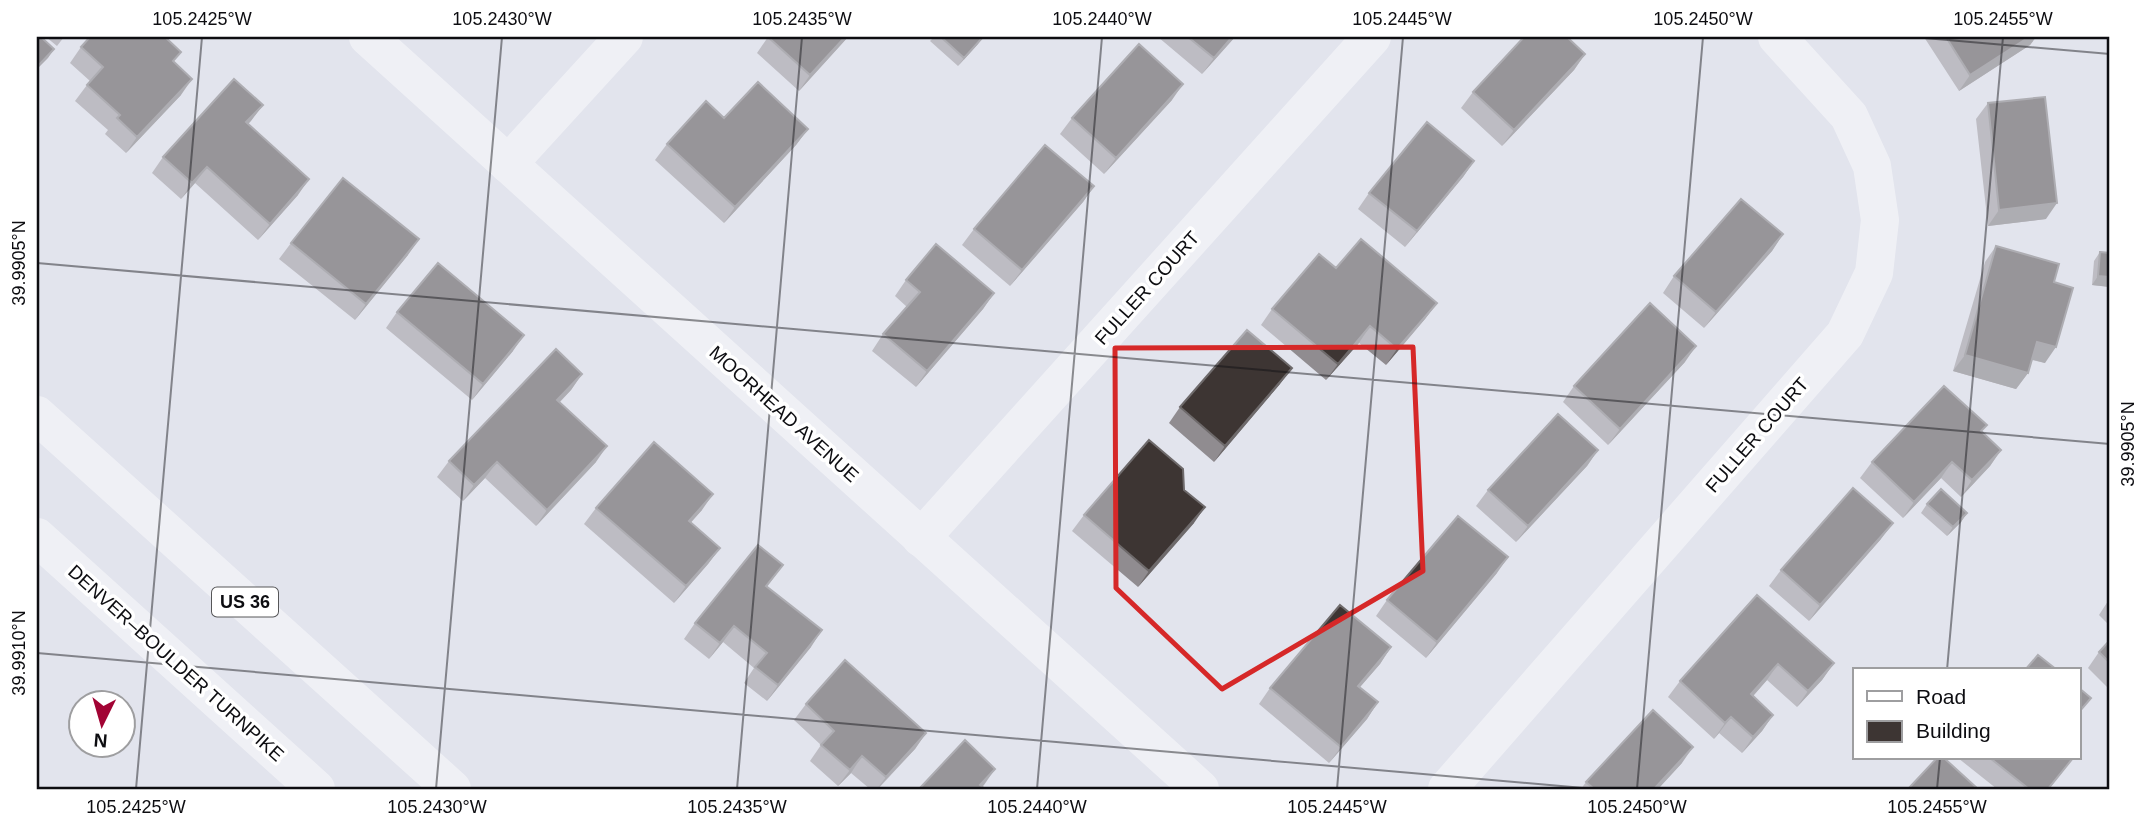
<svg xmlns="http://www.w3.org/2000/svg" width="2147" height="826" viewBox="0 0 2147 826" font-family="Helvetica,sans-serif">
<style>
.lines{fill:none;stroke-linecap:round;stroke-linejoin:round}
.minor{stroke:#fff;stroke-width:38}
.tertiary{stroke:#fff;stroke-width:38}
.motorway{stroke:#fff;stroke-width:38}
.wall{fill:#908c90}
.shaded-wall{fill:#6e6a6b}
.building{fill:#3d3533;stroke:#6e6a6b;stroke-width:2}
.marked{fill:none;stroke:#d62828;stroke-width:5;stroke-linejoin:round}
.ticks{fill:none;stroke:#0d0d11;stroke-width:2;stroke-opacity:0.45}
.labels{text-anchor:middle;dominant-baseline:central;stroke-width:7;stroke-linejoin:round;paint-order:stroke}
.shield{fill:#fff;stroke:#565658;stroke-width:2}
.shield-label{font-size:18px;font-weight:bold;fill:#0d0d11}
.street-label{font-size:19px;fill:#0d0d11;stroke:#fff}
.neatline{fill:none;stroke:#0d0d11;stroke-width:2.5}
.ticks-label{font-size:18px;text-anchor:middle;fill:#0d0d11}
</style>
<rect width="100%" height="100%" fill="#e2e4ed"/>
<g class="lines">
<path class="minor" d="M 508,164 L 624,37
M 921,538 L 1372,37
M 1447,789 L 1845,334 L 1874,273 L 1880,220 L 1872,166 L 1849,116 L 1777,37"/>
<path class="tertiary" d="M 368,37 L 1200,789"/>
<path class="motorway" d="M 37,415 L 452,789
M 37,537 L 316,789"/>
</g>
<path class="wall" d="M 46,37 L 64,37 L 57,46 Z
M 768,37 L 848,37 L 799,91 L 757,53 Z
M 934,37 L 983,37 L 977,45 L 958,66 L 930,41 Z
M 1158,37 L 1235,37 L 1202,74 Z
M 1924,37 L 2036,37 L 2030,45 L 1959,91 Z
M 81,47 L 174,62 L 181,95 L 126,153 L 105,134 L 108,130 L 75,101 L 90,81 L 70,63 Z
M 1585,54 L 1574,70 L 1502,146 L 1461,108 L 1473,92 Z
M 1172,100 L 1104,174 L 1060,134 L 1072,118 Z
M 1988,103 L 2046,219 L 1988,226 L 1976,119 Z
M 263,105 L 248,124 L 298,195 L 258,240 L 195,183 L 181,199 L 152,173 L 163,157 Z
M 724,118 L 808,129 L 796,145 L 724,223 L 655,160 L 667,144 Z
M 1474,161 L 1463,177 L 1405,247 L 1358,209 L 1369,193 Z
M 1094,186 L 1083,202 L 1010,286 L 962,245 L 974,229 Z
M 1783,234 L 1772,251 L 1704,328 L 1663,293 L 1674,276 Z
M 291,243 L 408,255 L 355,320 L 279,259 Z
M 1996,246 L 2054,282 L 2045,363 L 2032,360 L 2028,373 L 2016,389 L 1953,371 L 1985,262 Z
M 2100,252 L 2110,253 L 2110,287 L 2092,285 L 2094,261 Z
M 1336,268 L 1437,303 L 1425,319 L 1386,365 L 1359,343 L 1326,380 L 1261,325 L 1272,309 Z
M 906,280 L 994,293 L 983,309 L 916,387 L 872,351 L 883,334 L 907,307 L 895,296 Z
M 397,312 L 513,351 L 472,400 L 386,328 Z
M 1685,362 L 1608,445 L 1563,402 L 1574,386 Z
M 582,374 L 571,390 L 560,402 L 596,462 L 536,526 L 485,478 L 463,501 L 437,477 L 449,461 Z
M 1280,384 L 1214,462 L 1169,423 L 1180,407 Z
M 1982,432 L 2001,450 L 1990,466 L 1961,497 L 1941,478 L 1903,518 L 1860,478 L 1872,462 Z
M 1598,450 L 1587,466 L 1516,542 L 1476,506 L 1488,490 Z
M 1927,504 L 1967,513 L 1961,522 L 1947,536 L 1921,513 Z
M 596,508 L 702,510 L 690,523 L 720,548 L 708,564 L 674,603 L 584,524 Z
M 1084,515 L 1194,523 L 1138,587 L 1072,531 Z
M 1881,539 L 1809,621 L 1769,586 L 1781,570 Z
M 783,565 L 767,587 L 811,647 L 767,701 L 744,683 L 754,668 L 723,642 L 709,659 L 684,639 L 695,623 Z
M 1497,573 L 1426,658 L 1376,616 L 1387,600 Z
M 1757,595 L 1834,663 L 1822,680 L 1797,707 L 1767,680 L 1753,696 L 1773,715 L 1762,731 L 1742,753 L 1719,733 L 1714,739 L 1668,697 L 1680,681 Z
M 2110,598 L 2110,626 L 2099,615 Z
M 2110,640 L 2110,690 L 2088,668 L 2099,652 Z
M 1391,647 L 1380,664 L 1360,687 L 1378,702 L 1367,719 L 1329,763 L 1259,704 L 1270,688 Z
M 806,704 L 926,733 L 915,749 L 878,789 L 870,789 L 851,773 L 838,786 L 810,761 L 821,745 L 794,720 Z
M 1958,758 L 2073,758 L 2049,789 L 1997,789 Z
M 1682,763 L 1658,789 L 1581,789 L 1586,782 Z"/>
<path class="shaded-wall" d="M 845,37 L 848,37 L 799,91 L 810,75 Z
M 983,37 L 977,45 L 958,66 L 964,58 Z
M 1232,37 L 1235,37 L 1202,74 L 1214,58 Z
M 2029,37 L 2036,37 L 2030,45 L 1959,91 L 1970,75 Z
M 54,49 L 48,58 L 37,69 L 37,67 Z
M 1585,54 L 1574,70 L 1502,146 L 1514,130 Z
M 192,79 L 181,95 L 126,153 L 137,137 Z
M 1183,84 L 1172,100 L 1104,174 L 1116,158 Z
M 263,105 L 251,121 L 235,138 L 246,122 Z
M 808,129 L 796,145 L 724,223 L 735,207 Z
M 1474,161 L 1463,177 L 1405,247 L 1417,231 Z
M 207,167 L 195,183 L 181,199 L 192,183 Z
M 309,179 L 298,195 L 258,240 L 270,224 Z
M 1094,186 L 1083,202 L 1010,286 L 1022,270 Z
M 2057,203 L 2046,219 L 1988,226 L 1999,210 Z
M 1783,234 L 1772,251 L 1704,328 L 1716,312 Z
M 419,239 L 408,255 L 355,320 L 366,304 Z
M 2098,276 L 2110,277 L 2110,287 L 2092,285 Z
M 994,293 L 983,309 L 916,387 L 927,371 Z
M 1437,303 L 1425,319 L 1386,365 L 1397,349 Z
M 1370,326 L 1359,343 L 1326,380 L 1338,364 Z
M 524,335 L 513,351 L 472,400 L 483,384 Z
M 2037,342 L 2056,347 L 2045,363 L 2026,358 Z
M 1696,346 L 1685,362 L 1608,445 L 1620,429 Z
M 1965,355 L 2028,373 L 2016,389 L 1953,371 Z
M 1292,368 L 1280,384 L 1214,462 L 1225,446 Z
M 582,374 L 571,390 L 546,416 L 557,400 Z
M 607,446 L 596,462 L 536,526 L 547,510 Z
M 1598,450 L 1587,466 L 1516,542 L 1528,526 Z
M 2001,450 L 1990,466 L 1961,497 L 1972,480 Z
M 497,462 L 485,478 L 463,501 L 474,485 Z
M 1952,462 L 1941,478 L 1903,518 L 1914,502 Z
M 713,494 L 702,510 L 678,537 L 689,521 Z
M 1205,507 L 1194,523 L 1138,587 L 1149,571 Z
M 1967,513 L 1961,522 L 1947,536 L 1953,527 Z
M 1893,523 L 1881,539 L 1809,621 L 1820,605 Z
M 720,548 L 708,564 L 674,603 L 686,586 Z
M 1508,557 L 1497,573 L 1426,658 L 1437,642 Z
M 734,626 L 723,642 L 709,659 L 720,643 Z
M 822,630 L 811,647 L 767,701 L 778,685 Z
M 1391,647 L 1380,664 L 1347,702 L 1358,686 Z
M 1834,663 L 1822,680 L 1797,707 L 1808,691 Z
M 1778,664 L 1767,680 L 1740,711 L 1751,694 Z
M 1378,702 L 1367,719 L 1329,763 L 1341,747 Z
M 1773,715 L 1762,731 L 1742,753 L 1753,737 Z
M 1731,717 L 1719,733 L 1714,739 L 1725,723 Z
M 926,733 L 915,749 L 877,789 L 886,777 Z
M 1693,747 L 1682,763 L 1658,789 L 1654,789 Z
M 862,756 L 851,773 L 838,786 L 850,770 Z
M 995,769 L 984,785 L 980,789 L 980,785 Z"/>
<path class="building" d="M 37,37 L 41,37 L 54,49 L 37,67 Z
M 90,37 L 165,37 L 181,52 L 173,61 L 192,79 L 137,137 L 117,118 L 120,115 L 87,85 L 103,67 L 81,47 Z
M 768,37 L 845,37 L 810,75 Z
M 941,37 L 983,37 L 964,58 Z
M 1188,37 L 1232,37 L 1214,58 Z
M 1524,37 L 1567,37 L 1585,54 L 1514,130 L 1473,92 Z
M 1946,37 L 2029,37 L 1970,75 Z
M 1139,44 L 1183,84 L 1116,158 L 1072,118 Z
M 234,79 L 263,105 L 246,122 L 309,179 L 270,224 L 207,167 L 192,183 L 163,157 Z
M 758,82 L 808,129 L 735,207 L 667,144 L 706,101 L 724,118 Z
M 2045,97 L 2057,203 L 1999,210 L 1988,103 Z
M 1427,122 L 1474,161 L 1417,231 L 1369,193 Z
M 1045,145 L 1094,186 L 1022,270 L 974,229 Z
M 343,178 L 419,239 L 366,304 L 291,243 Z
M 1741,199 L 1783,234 L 1716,312 L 1674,276 Z
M 1361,239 L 1437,303 L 1397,349 L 1370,326 L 1338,364 L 1272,309 L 1319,254 L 1336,268 Z
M 936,244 L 994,293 L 927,371 L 883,334 L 920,292 L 906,280 Z
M 1996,246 L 2059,264 L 2054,282 L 2073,288 L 2056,347 L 2037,342 L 2028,373 L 1965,355 Z
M 2100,252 L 2110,253 L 2110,277 L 2098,276 Z
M 438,263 L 524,335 L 483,384 L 397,312 Z
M 1650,303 L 1696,346 L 1620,429 L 1574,386 Z
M 1247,330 L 1292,368 L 1225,446 L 1180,407 Z
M 556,349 L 582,374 L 557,400 L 607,446 L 547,510 L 497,462 L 474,485 L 449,461 Z
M 1944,386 L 1987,425 L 1981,431 L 2001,450 L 1972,480 L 1952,462 L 1914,502 L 1872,462 Z
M 1558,414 L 1598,450 L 1528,526 L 1488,490 Z
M 1149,440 L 1183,469 L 1184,490 L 1205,507 L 1149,571 L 1084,515 Z
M 654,442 L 713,494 L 689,521 L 720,548 L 686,586 L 596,508 Z
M 1853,488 L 1893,523 L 1820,605 L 1781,570 Z
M 1941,489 L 1967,513 L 1953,527 L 1927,504 Z
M 1458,516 L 1508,557 L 1437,642 L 1387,600 Z
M 758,545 L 783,565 L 766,586 L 822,630 L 778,685 L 755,667 L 767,653 L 734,626 L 720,643 L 695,623 Z
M 1757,595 L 1834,663 L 1808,691 L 1778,664 L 1751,694 L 1773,715 L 1753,737 L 1731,717 L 1725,723 L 1680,681 Z
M 1340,605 L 1391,647 L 1358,686 L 1378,702 L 1341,747 L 1270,688 Z
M 2110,640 L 2110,663 L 2099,652 Z
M 2038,655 L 2057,670 L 2025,670 Z
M 845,660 L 926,733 L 886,777 L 862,756 L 850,770 L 821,745 L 834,731 L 806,704 Z
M 2079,688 L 2091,698 L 2079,712 Z
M 1653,710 L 1693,747 L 1654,789 L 1594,789 L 1586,782 Z
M 965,740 L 995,769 L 980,785 L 985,789 L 919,789 Z
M 1937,758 L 1944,758 L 1978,789 L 1908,789 Z
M 1990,758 L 2073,758 L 2048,789 L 2029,789 Z"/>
<path d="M0 0H2147V826H0ZM 1413,347 L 1423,571 L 1222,689 L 1116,588 L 1115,348 Z" fill="#e2e4ed" fill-opacity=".55" fill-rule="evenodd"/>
<path class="marked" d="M 1413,347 L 1423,571 L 1222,689 L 1116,588 L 1115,348 Z"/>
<path class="ticks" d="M 1913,37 L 2110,54M 37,263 L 2110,444M 37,653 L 1595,789M 1947,670 L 2003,37M 136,789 L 202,37M 436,789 L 502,37M 737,789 L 802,37M 1037,789 L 1102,37M 1337,789 L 1403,37M 1637,789 L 1703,37M 1937,789 L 1940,758"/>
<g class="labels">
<rect class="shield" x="212" y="587.5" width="66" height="29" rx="5"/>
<g class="shield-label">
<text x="245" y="602">US 36</text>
</g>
<g class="street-label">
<text transform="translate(1147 288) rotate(-48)">FULLER COURT</text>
<text transform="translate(784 414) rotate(42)">MOORHEAD AVENUE</text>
<text transform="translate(1757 435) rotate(-49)">FULLER COURT</text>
<text transform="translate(176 663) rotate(42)">DENVER–BOULDER TURNPIKE</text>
</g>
</g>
<rect width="2147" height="826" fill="none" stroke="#ffffff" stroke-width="77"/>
<rect x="1853" y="668" width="228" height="91" fill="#ffffff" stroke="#9e9ea0" stroke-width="2"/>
<rect x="1867" y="691" width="35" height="10" fill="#ffffff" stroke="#9e9ea0" stroke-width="2"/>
<text x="1916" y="704" font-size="21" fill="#0d0d11">Road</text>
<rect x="1867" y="721" width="35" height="21" fill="#3d3533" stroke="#9e9ea0" stroke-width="2"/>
<text x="1916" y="738" font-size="21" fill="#0d0d11">Building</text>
<g transform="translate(102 724) rotate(185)"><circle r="33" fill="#ffffff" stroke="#9e9ea0" stroke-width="2"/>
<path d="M0-5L12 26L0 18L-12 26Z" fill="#a20334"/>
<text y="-10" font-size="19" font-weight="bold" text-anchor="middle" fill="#0d0d11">N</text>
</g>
<rect x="38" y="38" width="2070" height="750" class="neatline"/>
<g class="ticks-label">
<text x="202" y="25">105.2425°W</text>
<text x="502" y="25">105.2430°W</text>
<text x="802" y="25">105.2435°W</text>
<text x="1102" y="25">105.2440°W</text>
<text x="1402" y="25">105.2445°W</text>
<text x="1703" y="25">105.2450°W</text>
<text x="2003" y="25">105.2455°W</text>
<text transform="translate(19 263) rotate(-90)" y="6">39.9905°N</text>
<text transform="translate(2128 444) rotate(-90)" y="6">39.9905°N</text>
<text transform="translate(19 653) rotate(-90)" y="6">39.9910°N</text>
<text x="136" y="813">105.2425°W</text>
<text x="437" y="813">105.2430°W</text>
<text x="737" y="813">105.2435°W</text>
<text x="1037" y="813">105.2440°W</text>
<text x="1337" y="813">105.2445°W</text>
<text x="1637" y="813">105.2450°W</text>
<text x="1937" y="813">105.2455°W</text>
</g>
</svg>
